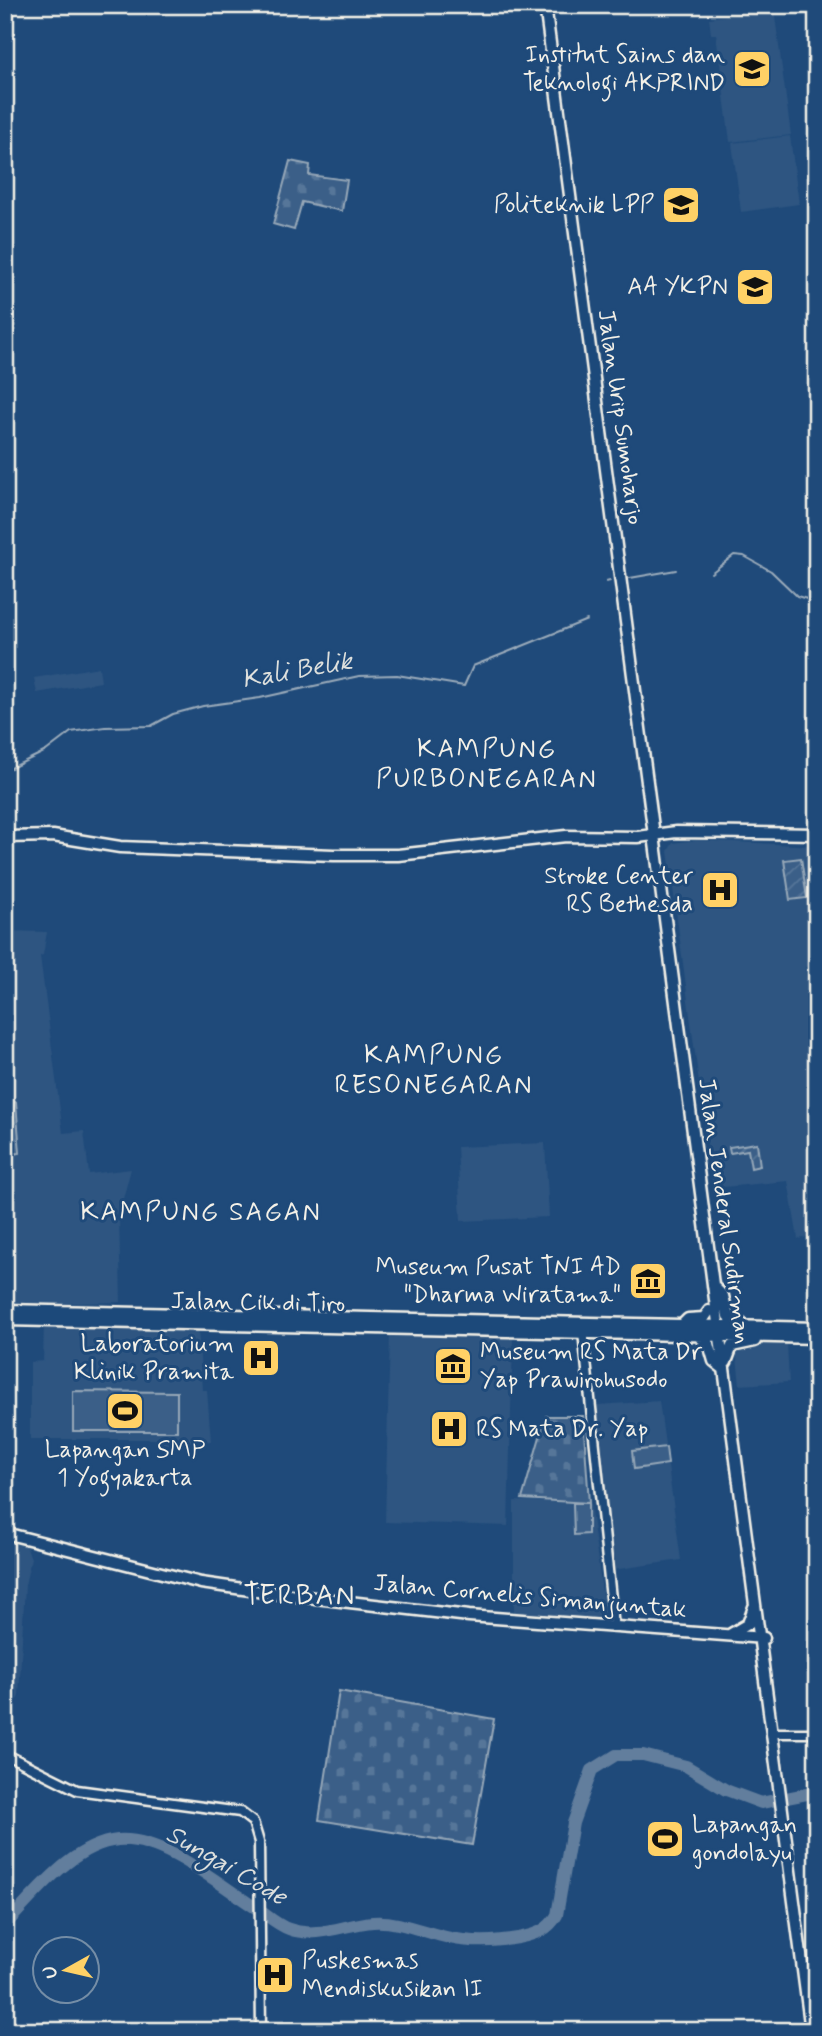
<svg xmlns="http://www.w3.org/2000/svg" width="822" height="2036" viewBox="0 0 822 2036" font-family="Mynerve,sans-serif">
<style>
.built{fill:#2d5581}
.cemetery{fill:url(#cemetery-stones);stroke:#97a8b8;stroke-width:2}
.garden{fill:url(#garden-furrows);stroke:#97a8b8;stroke-width:2}
.pitch{fill:#3a5f88;stroke:#97a8b8;stroke-width:2}
.lines{fill:none;stroke-linecap:round;stroke-linejoin:round}
.stream{stroke:#9cacbb;stroke-width:2}
.river{stroke:#627e9d;stroke-width:12}
.minor-casing{stroke:#f4f1e8;stroke-width:13}
.major-casing{stroke:#f4f1e8;stroke-width:15}
.minor{stroke:#1f4a7a;stroke-width:8}
.major{stroke:#1f4a7a;stroke-width:10}
.labels{text-anchor:middle;dominant-baseline:central;stroke-width:6;stroke-linejoin:round;paint-order:stroke}
.poi-label{font-size:24px;fill:#f4f1e8;stroke:#1f4a7a;text-anchor:end}
.street-label{font-size:24px;fill:#f4f1e8;stroke:#1f4a7a}
.water-label{font-size:26px;font-style:italic;fill:#dee0dd;stroke:#1f4a7a}
.neighbourhood-label{font-size:26px;letter-spacing:2px;fill:#f4f1e8;stroke:#1f4a7a}
.quarter-label{font-size:28px;letter-spacing:2px;fill:#f4f1e8;stroke:#1f4a7a}
</style>
<defs>
<pattern id="cemetery-stones" width="16" height="16" patternUnits="userSpaceOnUse" patternTransform="scale(1.75)"><rect width="16" height="16" fill="#3a5f88"/><path d="M2 7V4a2 2 0 0 1 4 0v3zM10 15v-3a2 2 0 0 1 4 0v3z" fill="#577699"/></pattern>
<pattern id="garden-furrows" width="10" height="10" patternUnits="userSpaceOnUse" patternTransform="scale(1.75)"><rect width="10" height="10" fill="#3a5f88"/><path d="M-1 1l2-2M0 10L10 0M9 11l2-2" fill="none" stroke="#577699"/></pattern>
</defs>
<rect width="100%" height="100%" fill="#1f4a7a"/>
<filter id="ink" filterUnits="userSpaceOnUse"><feTurbulence type="fractalNoise" baseFrequency=".0143" numOctaves="2"/><feDisplacementMap in="SourceGraphic" scale="14" xChannelSelector="R" yChannelSelector="G"/><feConvolveMatrix kernelMatrix="1 2 1 2 8 2 1 2 1" color-interpolation-filters="sRGB"/></filter>
<g filter="url(#ink)">
<path class="built" d="M 774,9 L 791,135 L 730,142 L 716,34 L 711,34 L 709,18 Z
M 790,136 L 799,204 L 741,212 L 732,143 Z
M 99,667 L 101,682 L 37,693 L 34,678 Z
M 695,840 L 817,846 L 817,964 L 805,967 L 817,1071 L 817,1236 L 798,1239 L 788,1181 L 713,1188 L 668,851 L 673,843 Z
M 5,931 L 47,932 L 43,955 L 40,956 L 63,1133 L 84,1131 L 89,1174 L 131,1169 L 119,1214 L 121,1302 L 5,1305 Z
M 545,1143 L 549,1217 L 461,1221 L 457,1147 Z
M 44,1323 L 198,1325 L 202,1390 L 207,1390 L 211,1441 L 155,1445 L 155,1439 L 30,1439 L 30,1362 L 43,1361 Z
M 390,1333 L 513,1337 L 508,1526 L 385,1522 Z
M 787,1342 L 789,1382 L 740,1385 L 736,1349 L 761,1343 Z
M 659,1401 L 681,1560 L 612,1570 L 597,1405 Z
M 514,1501 L 590,1503 L 606,1620 L 514,1612 Z
M 5,1542 L 26,1546 L 31,1558 L 25,1585 L 19,1696 L 5,1724 Z"/>
<path class="cemetery" d="M 290,161 L 310,165 L 309,175 L 347,180 L 342,211 L 302,202 L 294,230 L 273,224 Z
M 546,1416 L 583,1416 L 589,1503 L 522,1499 Z
M 339,1691 L 494,1719 L 472,1845 L 319,1820 Z"/>
<path class="garden" d="M 801,858 L 807,898 L 790,900 L 784,860 Z
M 16,1102 L 20,1153 L 5,1155 L 5,1104 Z
M 757,1143 L 760,1166 L 751,1168 L 748,1150 L 730,1153 L 729,1147 Z"/>
<path class="pitch" d="M 73,1391 L 177,1392 L 177,1431 L 73,1431 Z
M 666,1447 L 668,1464 L 634,1469 L 632,1451 Z
M 573,1503 L 588,1503 L 588,1534 L 574,1535 Z"/>
<g class="lines">
<path class="stream" d="M 711,573 L 734,555 L 744,556 L 771,571 L 797,596 L 817,602
M 630,578 L 676,570
M 606,582 L 610,581
M 5,771 L 46,751 L 71,732 L 105,727 L 151,726 L 173,714 L 203,706 L 260,698 L 359,676 L 397,675 L 464,686 L 473,666 L 587,620"/>
<path class="river" d="M 5,1925 C 36,1894 71,1845 118,1840 C 165,1836 223,1888 262,1912 C 270,1918 280,1926 289,1929 C 316,1939 346,1924 373,1922 C 399,1920 425,1933 450,1938 C 474,1943 495,1942 518,1938 C 536,1934 548,1931 557,1915 L 573,1823 L 592,1770 L 616,1755 L 643,1755 L 686,1766 L 726,1790 L 761,1803 L 817,1792"/>
<defs>
<path id="minor" d="M 583,1332 L 614,1627
M 777,1733 L 817,1733
M 5,1754 L 77,1790 L 240,1812 L 253,1822 L 259,1842 L 261,2031"/>
<path id="major" d="M 545,5 L 811,2031
M 5,837 L 53,836 L 120,847 L 334,855 L 398,855 L 566,836 L 638,837 L 676,832 L 817,834
M 713,1286 L 723,1296 L 728,1316 L 742,1324
M 5,1310 L 817,1328
M 5,1320 L 817,1338
M 682,1325 L 688,1319 L 704,1318 L 709,1311
M 698,1336 L 709,1344 L 714,1361 L 724,1369
M 726,1362 L 732,1346 L 755,1341
M 5,1533 L 201,1583 L 264,1592 L 469,1616 L 764,1638
M 731,1634 L 748,1624 L 754,1607"/>
</defs>
<use href="#minor" class="minor-casing"/>
<use href="#major" class="major-casing"/>
<use href="#minor" class="minor"/>
<use href="#major" class="major"/>
</g>
</g>
<defs>
<symbol id="university-square" viewBox="-11 -11 22 22"><rect x="-9" y="-9" width="18" height="18" rx="4" fill="#ffd166" stroke="#1f4a7a"/><path d="M0-5L7-2L0 1L-7-2ZM-4 1L0 2.5L4 1V4Q0 6-4 4Z" fill="#111"/></symbol>
<symbol id="hospital-square" viewBox="-11 -11 22 22"><rect x="-9" y="-9" width="18" height="18" rx="4" fill="#ffd166" stroke="#1f4a7a"/><path d="M-5-5h3v3.5h4V-5h3V5h-3V1.5h-4V5h-3Z" fill="#111"/></symbol>
<symbol id="museum-square" viewBox="-11 -11 22 22"><rect x="-9" y="-9" width="18" height="18" rx="4" fill="#ffd166" stroke="#1f4a7a"/><path d="M0-6L6-3V-2H-6V-3ZM-5-1h2V3h-2ZM-1-1h2V3h-2ZM3-1h2V3H3ZM-6 4H6V6H-6Z" fill="#111"/></symbol>
<symbol id="stadium-square" viewBox="-11 -11 22 22"><rect x="-9" y="-9" width="18" height="18" rx="4" fill="#ffd166" stroke="#1f4a7a"/><path d="M0-5a6.5 5 0 1 0 0 10a6.5 5 0 1 0 0-10ZM-3.5-1.8h7v3.6h-7Z" fill="#111"/></symbol>
</defs>
<g fill-rule="evenodd">
<use href="#university-square" x="730" y="47" width="44" height="44"/>
<use href="#university-square" x="659" y="183" width="44" height="44"/>
<use href="#university-square" x="733" y="265" width="44" height="44"/>
<use href="#hospital-square" x="698" y="868" width="44" height="44"/>
<use href="#museum-square" x="626" y="1259" width="44" height="44"/>
<use href="#hospital-square" x="239" y="1336" width="44" height="44"/>
<use href="#museum-square" x="431" y="1344" width="44" height="44"/>
<use href="#stadium-square" x="103" y="1389" width="44" height="44"/>
<use href="#hospital-square" x="427" y="1407" width="44" height="44"/>
<use href="#stadium-square" x="643" y="1817" width="44" height="44"/>
<use href="#hospital-square" x="253" y="1953" width="44" height="44"/>
</g>
<g class="labels">
<g class="poi-label">
<text x="725" y="55">Institut Sains dan<tspan x="725" dy="28">Teknologi AKPRIND</tspan></text>
<text x="654" y="205">Politeknik LPP</text>
<text x="728" y="287">AA YKPN</text>
<text x="693" y="876">Stroke Center<tspan x="693" dy="28">RS Bethesda</tspan></text>
<text x="621" y="1267">Museum Pusat TNI AD<tspan x="621" dy="28">"Dharma Wiratama"</tspan></text>
<text x="234" y="1344">Laboratorium<tspan x="234" dy="28">Klinik Pramita</tspan></text>
<text x="480" y="1352" text-anchor="start">Museum RS Mata Dr<tspan x="480" dy="28">Yap Prawirohusodo</tspan></text>
<text x="476" y="1429" text-anchor="start">RS Mata Dr. Yap</text>
<text x="125" y="1450" text-anchor="middle">Lapangan SMP<tspan x="125" dy="28">1 Yogyakarta</tspan></text>
<text x="692" y="1825" text-anchor="start">Lapangan<tspan x="692" dy="28">gondolayu</tspan></text>
<text x="302" y="1961" text-anchor="start">Puskesmas<tspan x="302" dy="28">Mendiskusikan II</tspan></text>
</g>
<g class="street-label">
<text transform="translate(620 417) rotate(82)">Jalan Urip Sumoharjo</text>
<text transform="translate(724 1211) rotate(82)">Jalan Jenderal Sudirman</text>
<text transform="translate(258 1303) rotate(1)">Jalan Cik di Tiro</text>
<text transform="translate(530 1597) rotate(5)">Jalan Cornelis Simanjuntak</text>
</g>
<g class="water-label">
<text transform="translate(297 671) rotate(-10)">Kali Belik</text>
<text transform="translate(226 1866) rotate(30)">Sungai Code</text>
</g>
<g class="neighbourhood-label">
<text x="487" y="750">KAMPUNG<tspan x="487" dy="30">PURBONEGARAN</tspan></text>
<text x="434" y="1056">KAMPUNG<tspan x="434" dy="30">RESONEGARAN</tspan></text>
<text x="201" y="1213">KAMPUNG SAGAN</text>
</g>
<g class="quarter-label">
<text x="300" y="1596">TERBAN</text>
</g>
</g>
<rect width="822" height="2036" fill="none" stroke="#1f4a7a" stroke-width="28"/>
<rect x="14" y="14" width="794" height="2008" fill="none" stroke="#f4f1e8" stroke-width="2.5" filter="url(#ink)"/>
<g transform="translate(66 1970) rotate(262)"><circle r="33" fill="#1f4a7a" stroke="#748da6" stroke-width="2"/>
<path d="M0-5L12 26L0 18L-12 26Z" fill="#ffd166"/>
<text y="-10" font-size="19" font-weight="bold" text-anchor="middle" fill="#f4f1e8">U</text>
</g>
</svg>
